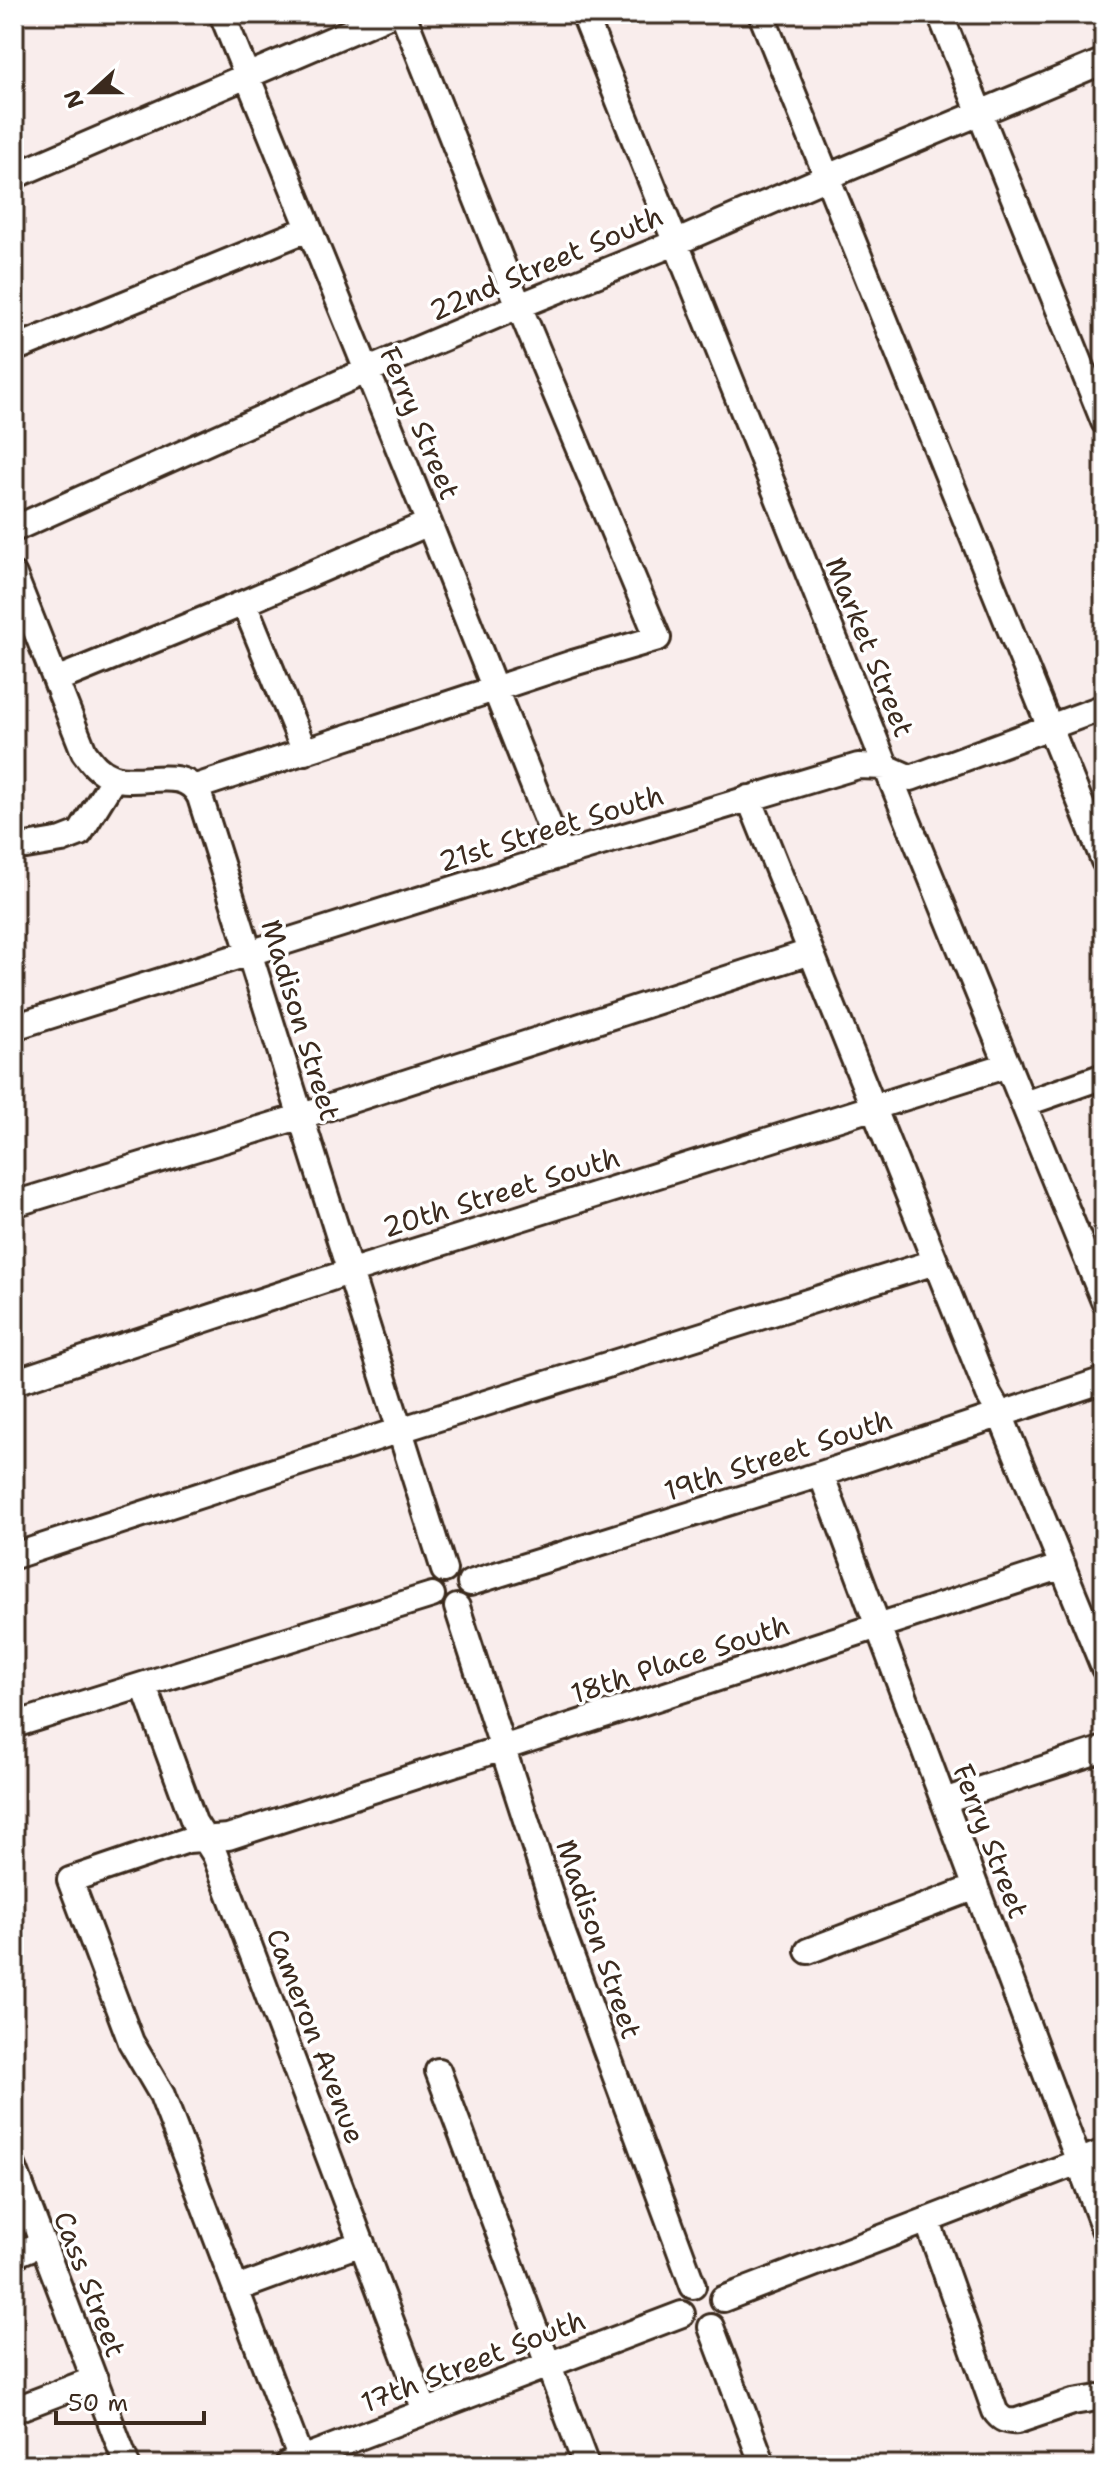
<svg xmlns="http://www.w3.org/2000/svg" width="1118" height="2479" viewBox="0 0 1118 2479" font-family="'Shantell Sans',sans-serif">
<style>
.lines{fill:none;stroke-linecap:round;stroke-linejoin:round}
.minor-casing{stroke:#3b2a1e;stroke-width:30}
.minor{stroke:#fff;stroke-width:24}
.labels{text-anchor:middle;dominant-baseline:central;stroke-width:7;stroke-linejoin:round;paint-order:stroke}
.street-label{font-size:28px;fill:#3b2a1e;stroke:#fff}
</style>
<rect width="100%" height="100%" fill="#f9edec"/>
<filter id="ink" filterUnits="userSpaceOnUse"><feTurbulence type="fractalNoise" baseFrequency=".0125" numOctaves="2"/><feDisplacementMap in="SourceGraphic" scale="16" xChannelSelector="R" yChannelSelector="G"/><feConvolveMatrix kernelMatrix="1 2 1 2 8 2 1 2 1" color-interpolation-filters="sRGB"/></filter>
<g filter="url(#ink)">
<g class="lines">
<defs>
<path id="minor" d="M 222,14 L 429,523 L 561,855
M 584,14 L 886,767 L 1104,1301
M 761,14 L 1104,861
M 940,14 L 1104,422
M 14,176 L 391,14
M 14,349 L 308,229
M 14,529 L 366,371 L 519,306 L 675,243 L 827,177 L 1104,61
M 14,575 L 84,752 C 92,763 99,772 112,777 C 140,788 184,763 200,797 L 444,1570
M 244,603 L 305,752
M 56,680 L 244,603 L 429,523
M 196,787 L 573,663 L 658,638 L 519,306 L 403,14
M 749,798 L 989,1395 L 1000,1414 L 1104,1668
M 14,848 L 62,840 L 80,833 L 114,778
M 14,1027 L 561,855 L 858,766 L 886,767 L 911,778 L 1104,707
M 1024,1104 L 1104,1076
M 14,1204 L 299,1117 L 810,952
M 14,1382 L 349,1272 L 1008,1065
M 821,1474 L 1104,2229
M 14,1556 L 400,1430 L 935,1262
M 470,1583 L 821,1474 L 1104,1380
M 457,1607 L 563,1934 L 693,2286
M 144,1686 L 194,1822 L 215,1855 L 425,2411
M 14,1725 L 432,1595
M 944,1801 L 1104,1749
M 808,1951 L 976,1887
M 438,2071 L 586,2465
M 14,2168 L 127,2465
M 927,2220 L 995,2411 C 1001,2420 1007,2422 1017,2421 L 1073,2402 L 1104,2397
M 14,2255 L 43,2243
M 236,2289 L 362,2243
M 723,2299 L 1104,2152
M 711,2327 L 763,2465
M 14,2410 L 95,2379
M 288,2464 L 682,2314
M 303,2465 L 162,2095 L 131,2042 L 70,1880 L 188,1840 L 228,1837 L 1063,1566"/>
</defs>
<use href="#minor" class="minor-casing"/>
<use href="#minor" class="minor"/>
</g>
</g>
<g class="labels">
<g class="street-label">
<text transform="translate(546 263) rotate(-23)">22nd Street South</text>
<text transform="translate(420 423) rotate(67)">Ferry Street</text>
<text transform="translate(870 647) rotate(68)">Market Street</text>
<text transform="translate(551 828) rotate(-17)">21st Street South</text>
<text transform="translate(301 1020) rotate(73)">Madison Street</text>
<text transform="translate(501 1192) rotate(-17)">20th Street South</text>
<text transform="translate(778 1455) rotate(-18)">19th Street South</text>
<text transform="translate(680 1659) rotate(-18)">18th Place South</text>
<text transform="translate(991 1841) rotate(69)">Ferry Street</text>
<text transform="translate(599 1939) rotate(71)">Madison Street</text>
<text transform="translate(316 2036) rotate(69)">Cameron Avenue</text>
<text transform="translate(90 2284) rotate(69)">Cass Street</text>
<text transform="translate(473 2361) rotate(-21)">17th Street South</text>
</g>
</g>
<rect width="1118" height="2479" fill="none" stroke="#fff" stroke-width="48"/>
<rect x="24" y="24" width="1070" height="2431" fill="none" stroke="#3b2a1e" stroke-width="3" filter="url(#ink)"/>
<g transform="translate(92 92) rotate(249)" stroke="#ffffff" stroke-width="6" paint-order="stroke">
<path d="M0-6L14 30L0 20L-14 30Z" fill="#3b2a1e"/>
<text y="-12" font-size="22" font-weight="bold" text-anchor="middle" fill="#3b2a1e">N</text>
</g>
<path d="M56 2411v12h148v-12" fill="none" stroke="#3b2a1e" stroke-width="4"/>
<text x="68" y="2411" font-size="24" fill="#3b2a1e" stroke="#ffffff" stroke-width="6" paint-order="stroke">50 m</text>
</svg>
